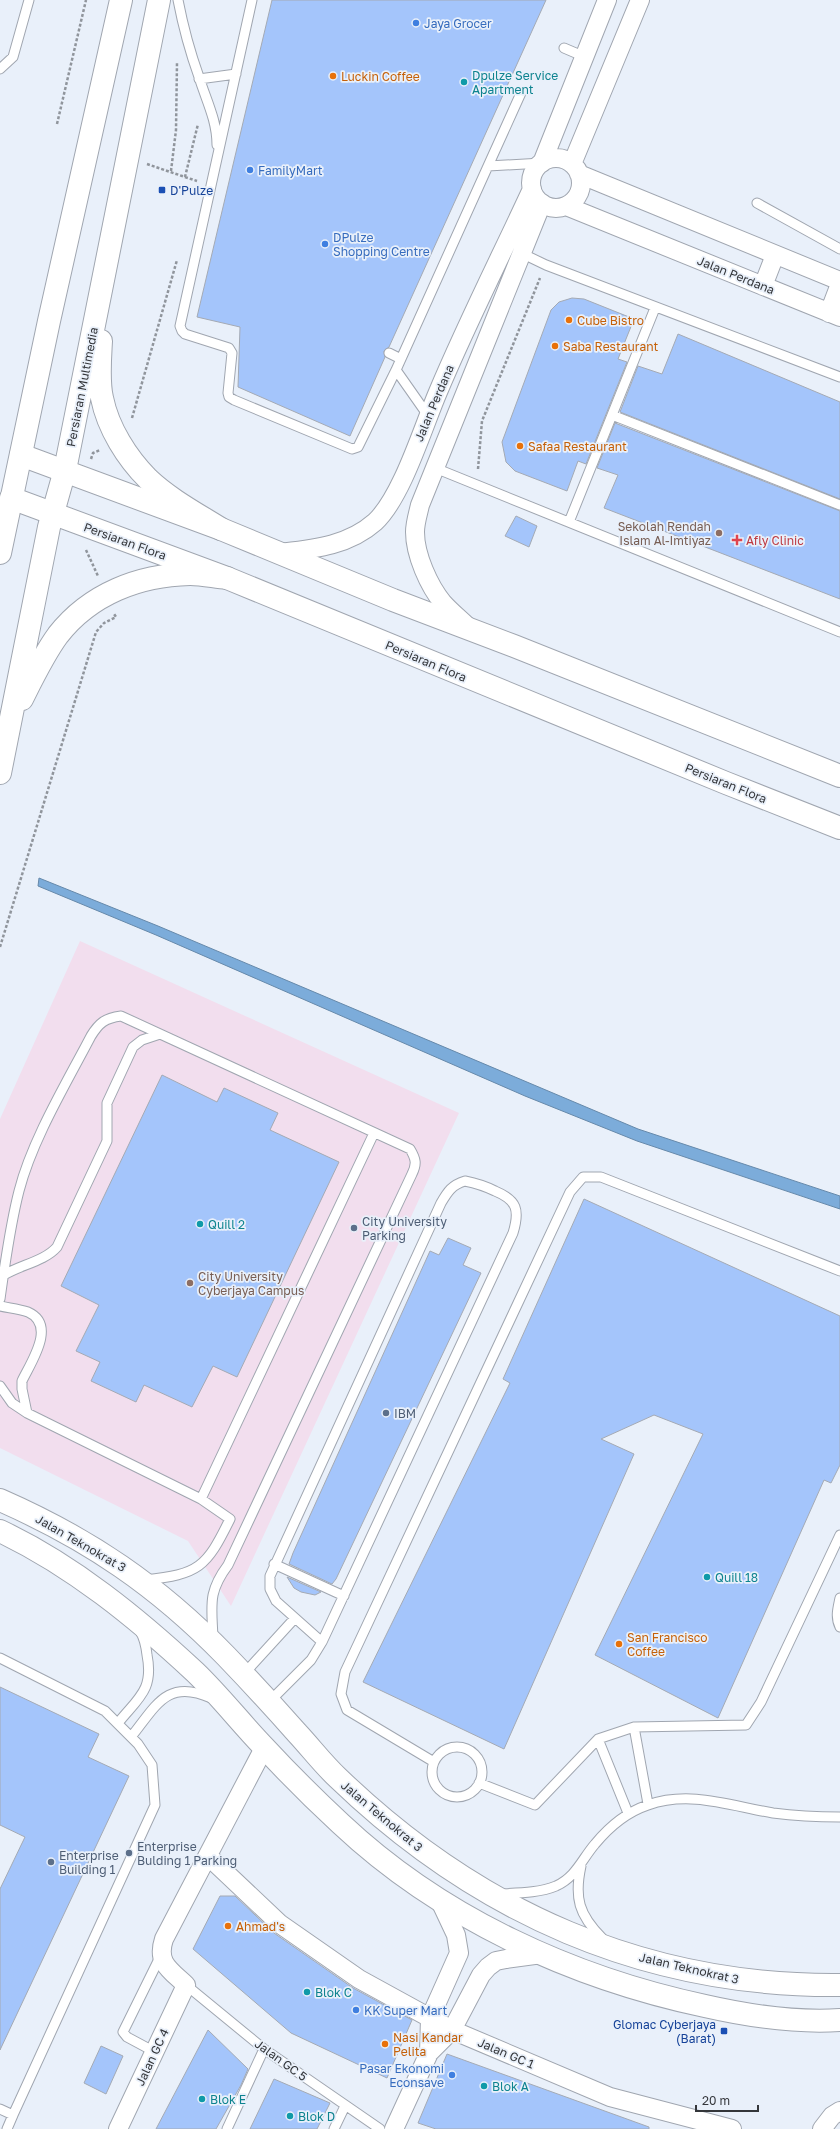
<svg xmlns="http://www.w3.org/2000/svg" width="840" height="2129" viewBox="0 0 840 2129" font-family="'Golos Text',sans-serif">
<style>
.education{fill:#f2deee}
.water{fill:#7cacda;stroke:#6689aa}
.building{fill:#a4c5fb;stroke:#a4aab4}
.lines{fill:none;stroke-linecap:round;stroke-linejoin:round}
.lane-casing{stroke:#a0a6b0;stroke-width:11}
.street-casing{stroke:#a0a6b0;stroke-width:20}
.secondary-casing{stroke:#a0a6b0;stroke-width:24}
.primary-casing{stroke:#a0a6b0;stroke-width:24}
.path{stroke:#90959c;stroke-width:2.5;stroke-dasharray:3 2;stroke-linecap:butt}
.lane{stroke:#fff;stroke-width:9}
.street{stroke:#fff;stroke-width:18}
.secondary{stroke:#fff;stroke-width:22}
.primary{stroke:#fff;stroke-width:22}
.shop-dot{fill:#3f7fe0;stroke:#e9f0fa;stroke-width:1.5}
.food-dot{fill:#e8710a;stroke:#e9f0fa;stroke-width:1.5}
.culture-dot{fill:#0f9aa8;stroke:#e9f0fa;stroke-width:1.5}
.transit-dot{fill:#1a4fb4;stroke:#e9f0fa;stroke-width:1.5}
.education-dot{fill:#8d6e63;stroke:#e9f0fa;stroke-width:1.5}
.health-dot{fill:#e0444e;stroke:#e9f0fa;stroke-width:1.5}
.service-dot{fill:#5c6f8a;stroke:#e9f0fa;stroke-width:1.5}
.labels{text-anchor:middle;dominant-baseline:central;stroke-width:3.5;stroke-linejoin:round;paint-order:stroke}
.shop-label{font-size:12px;fill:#366cbe;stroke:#e9f0fa;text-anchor:start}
.culture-label{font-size:12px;fill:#0d838f;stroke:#e9f0fa;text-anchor:start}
.food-label{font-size:12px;fill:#c56008;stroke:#e9f0fa;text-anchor:start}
.transit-label{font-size:12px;fill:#164399;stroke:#e9f0fa;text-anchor:start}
.street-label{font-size:12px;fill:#34363a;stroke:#e9f0fa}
.education-label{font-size:12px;fill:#785e54;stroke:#e9f0fa;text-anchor:end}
.health-label{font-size:12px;fill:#be3a42;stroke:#e9f0fa;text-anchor:start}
.service-label{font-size:12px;fill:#4e5e75;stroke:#e9f0fa;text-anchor:start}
</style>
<rect width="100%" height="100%" fill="#e9f0fa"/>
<path class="education" d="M 80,941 L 459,1113 L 231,1606 L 188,1541 L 0,1448 L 0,1119 Z"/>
<path class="water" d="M 39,878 L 158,926 L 638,1129 L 840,1196 L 840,1209 L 637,1141 L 525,1096 L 156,935 L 38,886 Z"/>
<path class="building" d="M 272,0 L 546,0 L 389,347 L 384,351 L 385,357 L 350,436 L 238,387 L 240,327 L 197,317 Z
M 572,298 L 584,299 L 634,319 L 618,359 L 627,362 L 586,464 L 578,461 L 567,491 L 515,471 L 506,462 L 502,442 L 551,310 L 559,302 Z
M 678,334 L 840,402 L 840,499 L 620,412 L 638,366 L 662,374 Z
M 615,423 L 840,511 L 840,599 L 604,508 L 618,475 L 597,468 Z
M 516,516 L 537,526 L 529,547 L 505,536 Z
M 162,1075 L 217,1102 L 224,1088 L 278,1113 L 270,1130 L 339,1162 L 237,1377 L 213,1366 L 192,1407 L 144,1385 L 136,1402 L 91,1381 L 100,1362 L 76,1351 L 99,1305 L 61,1286 Z
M 584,1199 L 840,1316 L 840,1465 L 831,1483 L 824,1480 L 718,1718 L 595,1655 L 703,1434 L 654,1415 L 601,1439 L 634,1454 L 504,1749 L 363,1682 L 510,1383 L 503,1379 Z
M 448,1238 L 471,1248 L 463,1265 L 481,1273 L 336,1579 L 332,1584 L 289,1564 L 293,1553 L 430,1251 L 439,1255 Z
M 287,1577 L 321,1592 L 315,1595 L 301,1592 L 294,1588 Z
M 0,1687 L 99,1734 L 88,1757 L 129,1776 L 0,2050 L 0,1889 L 25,1837 L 0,1825 Z
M 220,1896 L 235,1896 L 274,1933 L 353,1988 L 412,2020 L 387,2078 L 291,2033 L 193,1949 Z
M 208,2030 L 248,2069 L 241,2085 L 216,2129 L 156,2129 Z
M 101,2046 L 123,2056 L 106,2094 L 84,2083 Z
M 447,2054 L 649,2127 L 649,2129 L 436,2129 L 418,2123 Z
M 274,2079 L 330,2103 L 317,2129 L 250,2129 Z"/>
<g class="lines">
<defs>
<path id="lane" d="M 178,0 C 183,26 190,52 199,77 C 206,100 217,120 217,145
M 252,0 L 180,326 L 182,331 L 185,334 L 229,348 L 232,353 L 228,393 L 229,397 L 234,400 L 352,449 L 358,447 L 396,370 L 488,166 L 542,163
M 564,48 L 585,57
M 0,69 L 13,57 L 29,0
M 199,79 L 236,74
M 488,166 L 521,93
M 757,203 L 840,249
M 521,253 L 546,265 L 840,377
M 389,353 L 401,359
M 396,370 L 429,417
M 612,415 L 840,505
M 435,468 L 840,632
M 569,522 L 655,308
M 465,1181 C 475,1183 485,1186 495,1191 C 517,1200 520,1210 513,1233 L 322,1642 L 276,1601 L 270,1589 L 270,1576 L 441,1203 C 448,1191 452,1185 465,1181 Z
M 4,1275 C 20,1265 45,1261 57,1247 L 107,1141 L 107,1103 L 133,1047 L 142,1040 L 160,1034
M 0,1299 C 5,1263 10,1226 19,1191 C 32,1140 67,1082 91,1036 C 99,1023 105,1018 121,1016 L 410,1149 C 416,1159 417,1164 412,1174 L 228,1565 C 207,1593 212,1606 213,1639
M 0,1306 C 9,1308 19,1309 28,1312 C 57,1325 31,1362 22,1381 L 22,1389 L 27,1413
M 0,1386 L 12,1403 L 27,1413 L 201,1499 L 230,1519 C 206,1568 199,1574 145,1580
M 201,1499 L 374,1133
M 274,1564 L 344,1596
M 840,1598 C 838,1608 835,1617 840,1627
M 0,1658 L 105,1711 L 138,1744 L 152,1765 L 155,1805 L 13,2115 L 0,2109
M 243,1675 L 295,1618
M 269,1702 L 311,1660 L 322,1642
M 118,1723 C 138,1698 154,1690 147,1655 C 146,1646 145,1639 140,1631
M 634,1727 L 648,1804
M 131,1737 C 156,1706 167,1678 211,1698
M 598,1739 L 628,1813
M432 1772a25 25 0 1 1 50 0a25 25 0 1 1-50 0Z
M 434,1762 L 347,1710 L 341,1694 L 345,1672 L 570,1192 L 583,1177 L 601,1177 L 840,1271
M 479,1783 L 535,1805 L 598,1739 L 634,1727 L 746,1725 L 761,1702 L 840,1535
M 581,1866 C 574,1898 579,1915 602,1938
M 500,1894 C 518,1893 539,1893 556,1886 C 576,1877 582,1859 595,1844 C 609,1827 627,1812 648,1805 C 690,1790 731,1806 773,1813 C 796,1816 818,1817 840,1817
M 186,1985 L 264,2049 L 380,2129
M 155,2052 L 127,2037 L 123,2032 L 161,1955
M 7,2129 L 13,2115
M 227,2129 L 264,2049
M 334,2129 L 345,2106"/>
<path id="street" d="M531 183a25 25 0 1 1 50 0a25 25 0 1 1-50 0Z
M 542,163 L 607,0
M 572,164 L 640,0
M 579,174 L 840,281
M 566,206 L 840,317
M 763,286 L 775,255
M 829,313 L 840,284
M 279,553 C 313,549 348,546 375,522 C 402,497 423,427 438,392 C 467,323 501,256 532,189
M 468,627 C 460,619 451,612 443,603 C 429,586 415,555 415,532 C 415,523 418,514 420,505 L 542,203
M 208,1856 L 280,1924 L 359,1979 L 452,2030 L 610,2097 L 732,2129
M 429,2053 L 430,2018 L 459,1953 L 456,1935 L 440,1901
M 118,2129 L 186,1985 C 170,1970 156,1963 164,1939 L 264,1748
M 394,2129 L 429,2053 L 452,2030 L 481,1975 L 488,1967 L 496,1961 L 506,1959 L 542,1954
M 822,2129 L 832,2116 L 840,2111"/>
<path id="secondary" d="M 21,455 L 221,529 L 393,600 L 514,646 L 840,776
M 11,498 L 227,578 L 726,783 L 840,828
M 0,1500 C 89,1539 158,1586 226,1656 C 250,1681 274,1707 297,1733 C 311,1748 323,1764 338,1778 C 477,1912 645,1987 840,1985
M 0,1531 C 72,1565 137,1618 195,1672 C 219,1695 240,1722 263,1746 C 288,1773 314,1799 341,1824 C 441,1918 573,1978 705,2006 C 749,2016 795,2023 840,2020"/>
<path id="primary" d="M 101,341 C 100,359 98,381 102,398 C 108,428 127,458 148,479 C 169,499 197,514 221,529
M 0,553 L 49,321 L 121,0
M 22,699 C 33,677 44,654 58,635 C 90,594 139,575 190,574 C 202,574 215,577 227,578
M 0,773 L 49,527 L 65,470 L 159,0"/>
</defs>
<use href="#lane" class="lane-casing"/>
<use href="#street" class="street-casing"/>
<use href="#secondary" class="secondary-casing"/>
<use href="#primary" class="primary-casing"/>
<path class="path" d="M 57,124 L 86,0
M 147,164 L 185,177 L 198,124
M 171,171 L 176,130 L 177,62
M 185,177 L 197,181
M 132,418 L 177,260
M 91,459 L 93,453 L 100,450
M 478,469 L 482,421 L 540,278
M 86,550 L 98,576
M 0,947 L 96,632 L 104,623 L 116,617 L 114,614"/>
<use href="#lane" class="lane"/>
<use href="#street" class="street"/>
<use href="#secondary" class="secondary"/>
<use href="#primary" class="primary"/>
</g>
<g class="shop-dot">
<circle cx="416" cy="23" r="4"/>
<circle cx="250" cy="170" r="4"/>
<circle cx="325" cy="244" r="4"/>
<circle cx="356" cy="2010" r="4"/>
<circle cx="452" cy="2075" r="4"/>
</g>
<g class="food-dot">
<circle cx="333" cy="76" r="4"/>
<circle cx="569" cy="320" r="4"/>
<circle cx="555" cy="346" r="4"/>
<circle cx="520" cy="446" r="4"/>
<circle cx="619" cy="1644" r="4"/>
<circle cx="228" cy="1926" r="4"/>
<circle cx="385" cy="2044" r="4"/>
</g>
<g class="culture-dot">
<circle cx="464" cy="82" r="4"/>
<circle cx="200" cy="1224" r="4"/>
<circle cx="707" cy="1577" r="4"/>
<circle cx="307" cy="1992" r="4"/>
<circle cx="484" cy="2086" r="4"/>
<circle cx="202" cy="2099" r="4"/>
<circle cx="290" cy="2116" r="4"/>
</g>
<g class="transit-dot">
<rect x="158" y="186" width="8" height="8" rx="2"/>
<rect x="720" y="2027" width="8" height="8" rx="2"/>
</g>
<g class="education-dot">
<circle cx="719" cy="533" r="4"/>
<circle cx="190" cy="1283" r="4"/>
</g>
<path class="health-dot" d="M735 534h4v4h4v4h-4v4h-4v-4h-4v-4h4z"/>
<g class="service-dot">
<circle cx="354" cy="1228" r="4"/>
<circle cx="386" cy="1413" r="4"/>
<circle cx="129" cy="1853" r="4"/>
<circle cx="51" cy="1862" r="4"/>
</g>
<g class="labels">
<g class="shop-label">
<text x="424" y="23">Jaya Grocer</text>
<text x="258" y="170">FamilyMart</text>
<text x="333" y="237">DPulze<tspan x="333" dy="14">Shopping Centre</tspan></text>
<text x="364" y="2010">KK Super Mart</text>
<text x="444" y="2068" text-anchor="end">Pasar Ekonomi<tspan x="444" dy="14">Econsave</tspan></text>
</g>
<g class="culture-label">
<text x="472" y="75">Dpulze Service<tspan x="472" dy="14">Apartment</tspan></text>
<text x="208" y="1224">Quill 2</text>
<text x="715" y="1577">Quill 18</text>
<text x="315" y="1992">Blok C</text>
<text x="492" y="2086">Blok A</text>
<text x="210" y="2099">Blok E</text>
<text x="298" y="2116">Blok D</text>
</g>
<g class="food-label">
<text x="341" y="76">Luckin Coffee</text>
<text x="577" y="320">Cube Bistro</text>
<text x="563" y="346">Saba Restaurant</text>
<text x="528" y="446">Safaa Restaurant</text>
<text x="627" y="1637">San Francisco<tspan x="627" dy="14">Coffee</tspan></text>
<text x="236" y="1926">Ahmad's</text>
<text x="393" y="2037">Nasi Kandar<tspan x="393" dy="14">Pelita</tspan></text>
</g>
<g class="transit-label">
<text x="170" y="190">D'Pulze</text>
<text x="716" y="2024" text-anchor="end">Glomac Cyberjaya<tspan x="716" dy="14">(Barat)</tspan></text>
</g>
<g class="street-label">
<text transform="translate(736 275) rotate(22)">Jalan Perdana</text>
<text transform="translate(82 387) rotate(-79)">Persiaran Multimedia</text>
<text transform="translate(434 403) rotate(-67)">Jalan Perdana</text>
<text transform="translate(125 541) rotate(20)">Persiaran Flora</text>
<text transform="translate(426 661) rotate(23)">Persiaran Flora</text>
<text transform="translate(726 783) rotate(22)">Persiaran Flora</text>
<text transform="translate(81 1543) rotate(30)">Jalan Teknokrat 3</text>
<text transform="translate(382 1816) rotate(40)">Jalan Teknokrat 3</text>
<text transform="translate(689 1968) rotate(13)">Jalan Teknokrat 3</text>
<text transform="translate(506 2053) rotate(23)">Jalan GC 1</text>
<text transform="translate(152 2057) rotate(-65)">Jalan GC 4</text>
<text transform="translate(281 2060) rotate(36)">Jalan GC 5</text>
</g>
<g class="education-label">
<text x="711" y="526">Sekolah Rendah<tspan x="711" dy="14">Islam Al-Imtiyaz</tspan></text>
<text x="198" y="1276" text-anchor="start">City University<tspan x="198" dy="14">Cyberjaya Campus</tspan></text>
</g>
<g class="health-label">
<text x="746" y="540">Afly Clinic</text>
</g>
<g class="service-label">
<text x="362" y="1221">City University<tspan x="362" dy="14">Parking</tspan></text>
<text x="394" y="1413">IBM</text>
<text x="137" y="1846">Enterprise<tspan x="137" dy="14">Bulding 1 Parking</tspan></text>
<text x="59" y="1855">Enterprise<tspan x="59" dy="14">Building 1</tspan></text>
</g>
</g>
<path d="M696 2105v6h62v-6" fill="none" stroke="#34363a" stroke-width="2"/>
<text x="702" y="2105" font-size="12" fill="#34363a" stroke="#e9f0fa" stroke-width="3" paint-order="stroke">20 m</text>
</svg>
